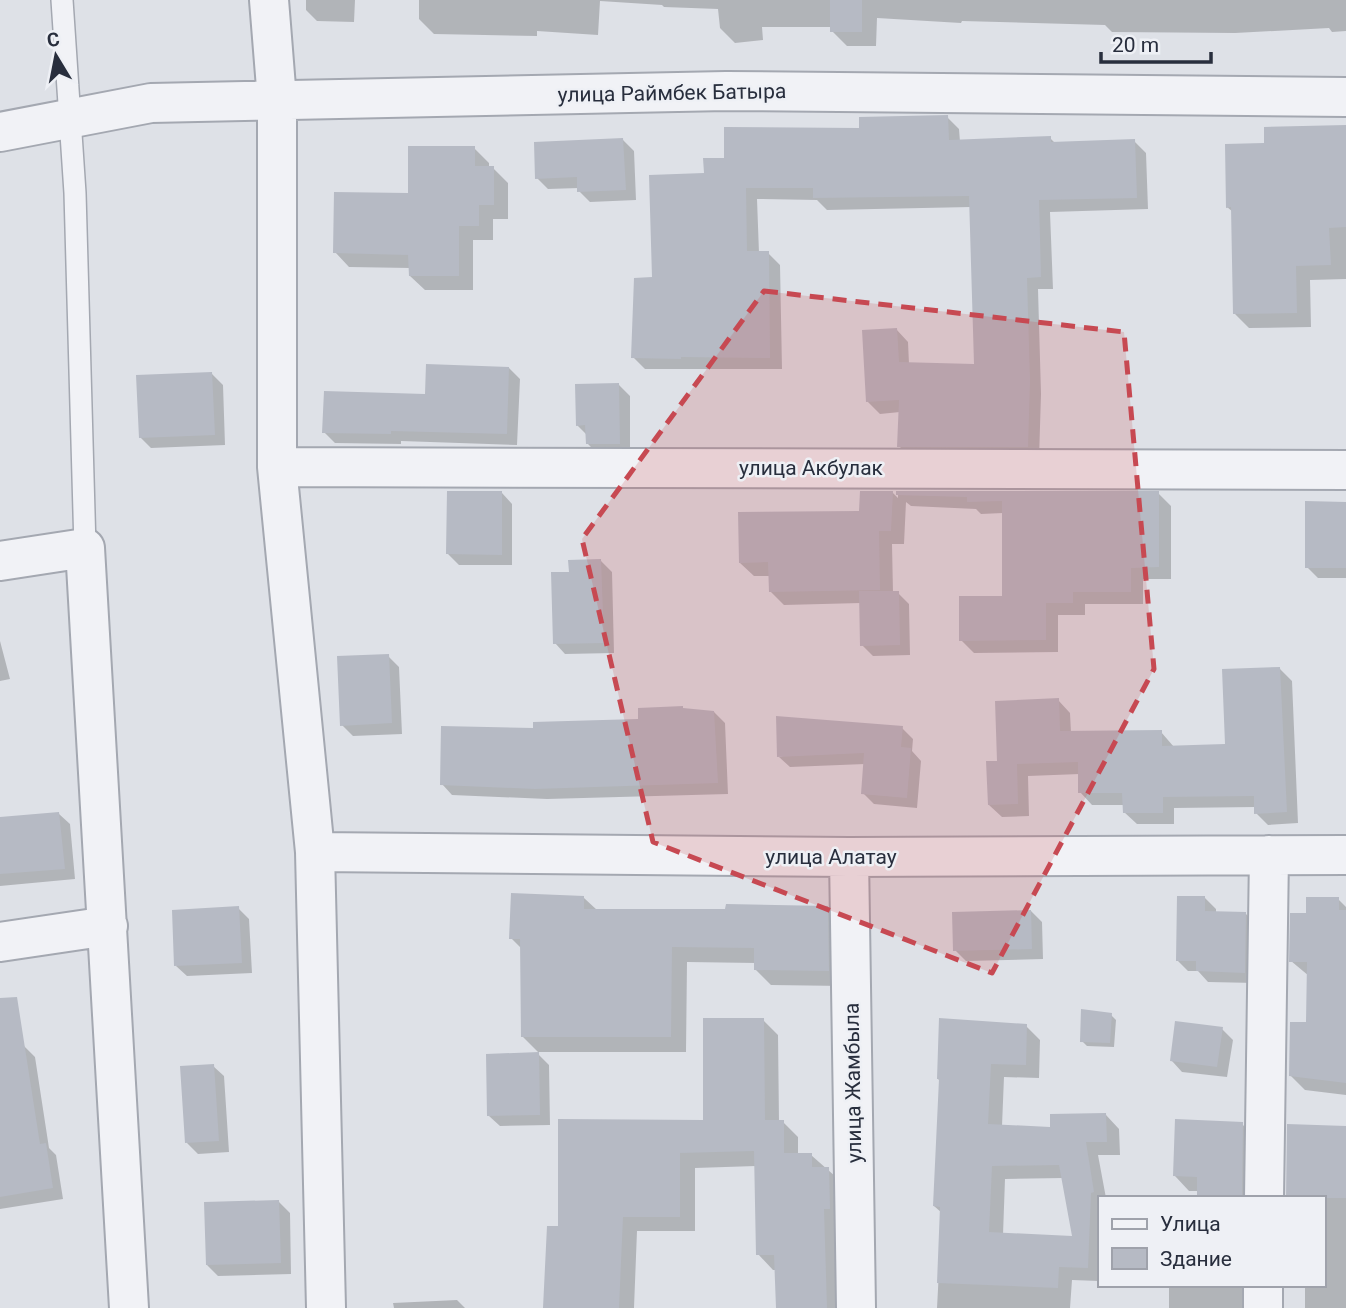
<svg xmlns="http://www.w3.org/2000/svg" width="1346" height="1308" viewBox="0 0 1346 1308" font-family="Roboto,sans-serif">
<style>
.shadow{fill:#0003;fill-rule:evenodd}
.building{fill:#b6bac4;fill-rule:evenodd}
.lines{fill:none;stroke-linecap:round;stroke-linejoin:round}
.lane-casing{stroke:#a4a8b1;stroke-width:24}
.street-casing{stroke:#a4a8b1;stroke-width:42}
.lane{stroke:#f1f2f6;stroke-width:21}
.street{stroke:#f1f2f6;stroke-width:38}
.marked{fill:#c74952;fill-opacity:0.2;stroke:#c74952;stroke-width:5;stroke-dasharray:14 9;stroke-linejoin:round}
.labels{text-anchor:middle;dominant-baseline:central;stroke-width:5;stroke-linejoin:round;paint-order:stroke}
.street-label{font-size:21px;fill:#282e3d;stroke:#eef0f5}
</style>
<rect width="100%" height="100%" fill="#dee1e7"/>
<path class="shadow" d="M 306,0 L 355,0 L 354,22 L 317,21 L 306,10 Z
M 419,0 L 1346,0 L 1346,31 L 1332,32 L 1329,28 L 1235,33 L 1112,32 L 1105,25 L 962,21 L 961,23 L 877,18 L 876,46 L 847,46 L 832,31 L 832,27 L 762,27 L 763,40 L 735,43 L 720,28 L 718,9 L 664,7 L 662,5 L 600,1 L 598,35 L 537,31 L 537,36 L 434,34 L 419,19 Z
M 947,117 L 959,129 L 960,142 L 1050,138 L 1056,144 L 1134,141 L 1146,153 L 1148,209 L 1050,212 L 1053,289 L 1038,289 L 1041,394 L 1039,459 L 911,458 L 899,446 L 900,412 L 880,414 L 867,401 L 896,329 L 908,342 L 909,364 L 976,366 L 971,207 L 827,210 L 817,200 L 757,199 L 759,253 L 768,253 L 780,265 L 782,369 L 645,369 L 633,357 L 654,279 L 706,174 L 726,160 L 861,130 Z
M 1346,126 L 1346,279 L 1310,280 L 1311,327 L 1249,328 L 1235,314 L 1233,212 L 1227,207 L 1266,145 Z
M 623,140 L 634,151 L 636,200 L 590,202 L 579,191 L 579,188 L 548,189 L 537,178 Z
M 474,148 L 489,163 L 489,168 L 493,168 L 508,183 L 508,219 L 493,219 L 493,240 L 473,240 L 473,290 L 425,290 L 410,276 L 410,268 L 349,267 L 335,252 Z
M 509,368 L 520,379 L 517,445 L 401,441 L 401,444 L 335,443 L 324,432 Z
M 212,374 L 223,385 L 225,445 L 151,448 L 140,437 Z
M 619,385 L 630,396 L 630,454 L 598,454 L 587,443 L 587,435 L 577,425 Z
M 892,492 L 898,498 L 898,492 L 1158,493 L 1171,506 L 1171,579 L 1143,579 L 1143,604 L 1085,604 L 1085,615 L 1058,615 L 1058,652 L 974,653 L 961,640 L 1004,598 L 1003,513 L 981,514 L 976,509 L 911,506 L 906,502 L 904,544 L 892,544 L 893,593 L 898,593 L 909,604 L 910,655 L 873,656 L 862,645 L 861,603 L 784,605 L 770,591 L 770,576 L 754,576 L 740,563 L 861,513 Z
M 502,493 L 512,504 L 512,565 L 459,565 L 448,554 Z
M 1346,503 L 1346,578 L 1318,578 L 1307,567 Z
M 601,561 L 612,572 L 614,653 L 565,654 L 555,643 L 571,574 Z
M 0,641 L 10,679 L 0,681 Z
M 388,656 L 399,667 L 402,734 L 353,736 L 342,725 Z
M 1280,669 L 1292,681 L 1298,823 L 1268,825 L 1256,813 L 1256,807 L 1174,808 L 1174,824 L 1137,824 L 1124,812 L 1124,805 L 1092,805 L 1080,792 L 1080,774 L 1028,776 L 1029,816 L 1002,817 L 989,805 L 999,763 L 1058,700 L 1070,713 L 1071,733 L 1161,732 L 1174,747 L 1227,745 Z
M 685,710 L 714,712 L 725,723 L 728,794 L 547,799 L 452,795 L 442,784 L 535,730 L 640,720 Z
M 902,728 L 913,739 L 912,751 L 921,761 L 917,808 L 874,804 L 863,793 L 865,764 L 790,767 L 779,757 Z
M 59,814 L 70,824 L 75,879 L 0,886 L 0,819 Z
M 584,898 L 597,910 L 727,911 L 827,908 L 843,923 L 844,986 L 771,985 L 755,969 L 756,963 L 687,962 L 686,1052 L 538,1052 L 522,1036 L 522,949 L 511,938 Z
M 1205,898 L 1216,909 L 1216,913 L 1246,914 L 1256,925 L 1256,983 L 1208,982 L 1198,971 L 1188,971 L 1177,960 Z
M 1338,899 L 1346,907 L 1346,1095 L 1305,1090 L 1291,1076 L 1308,1024 L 1309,976 L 1291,961 L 1308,915 Z
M 238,908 L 249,919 L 252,973 L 187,976 L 176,966 Z
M 1031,911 L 1042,922 L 1043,959 L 966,961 L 955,950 Z
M 1111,1015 L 1116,1020 L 1114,1047 L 1087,1046 L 1082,1041 Z
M 763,1020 L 778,1035 L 779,1122 L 783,1122 L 798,1137 L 798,1155 L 811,1155 L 844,1184 L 841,1308 L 777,1308 L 776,1270 L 773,1270 L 758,1254 L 756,1166 L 695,1168 L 695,1231 L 637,1231 L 634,1308 L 545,1308 L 559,1228 L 705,1121 Z
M 1026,1026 L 1040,1040 L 1039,1078 L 1004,1077 L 1002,1126 L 1052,1128 L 1106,1115 L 1119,1129 L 1120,1155 L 1098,1155 L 1106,1198 L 1099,1198 L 1099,1281 L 1072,1280 L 1070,1308 L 937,1308 L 942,1213 L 934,1206 L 940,1081 L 938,1079 ZM 1063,1178 L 1074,1238 L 1003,1235 L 1005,1179 Z
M 1222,1029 L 1233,1040 L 1227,1077 L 1182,1072 L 1172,1061 Z
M 24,1046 L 35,1057 L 49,1148 L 56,1155 L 63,1199 L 0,1209 L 0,1050 Z
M 538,1054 L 549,1065 L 550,1125 L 500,1126 L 489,1116 Z
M 213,1066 L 224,1076 L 229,1152 L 198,1154 L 187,1143 Z
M 1242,1124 L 1257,1139 L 1257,1198 L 1198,1198 L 1199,1191 L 1189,1191 L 1175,1176 Z
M 1346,1128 L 1346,1308 L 1305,1308 L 1305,1285 L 1323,1285 L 1323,1198 Z
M 279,1202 L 290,1213 L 291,1274 L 218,1276 L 207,1265 Z
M 1169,1285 L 1248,1285 L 1255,1308 L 1169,1308 Z
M 457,1300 L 465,1308 L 394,1308 L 393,1303 Z"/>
<path class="building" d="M 830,0 L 862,0 L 862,32 L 830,32 Z
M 948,115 L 949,140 L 1051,136 L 1051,142 L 1135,139 L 1137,198 L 1039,200 L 1041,277 L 1027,278 L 1030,381 L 1028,447 L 897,447 L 899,400 L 866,402 L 862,330 L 897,328 L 899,362 L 974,364 L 969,196 L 813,198 L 813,188 L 746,188 L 747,251 L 769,251 L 770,358 L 681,357 L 681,359 L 631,358 L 634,278 L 652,277 L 649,175 L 704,173 L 703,158 L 724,158 L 724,127 L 859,128 L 859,117 Z
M 1346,125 L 1346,227 L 1329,228 L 1331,265 L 1296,266 L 1297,313 L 1233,314 L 1231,207 L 1226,208 L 1225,144 L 1264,143 L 1264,127 Z
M 623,138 L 626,190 L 577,192 L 577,177 L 535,179 L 534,142 Z
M 408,146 L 475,146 L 475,166 L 494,166 L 494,205 L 479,205 L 479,226 L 459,226 L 459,276 L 409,276 L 408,255 L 333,253 L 334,192 L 408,193 Z
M 426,364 L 509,367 L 507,434 L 391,431 L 391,434 L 322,433 L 324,391 L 425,394 Z
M 212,372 L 215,435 L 139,438 L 136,375 Z
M 619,383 L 620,444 L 586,444 L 585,425 L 576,426 L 575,384 Z
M 447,491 L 502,491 L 502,555 L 446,554 Z
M 860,491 L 893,491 L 891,531 L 879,531 L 880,590 L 769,592 L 768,562 L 739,563 L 738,512 L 859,511 Z
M 896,491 L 1159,491 L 1159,567 L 1131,568 L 1131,592 L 1073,592 L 1073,603 L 1046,603 L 1046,640 L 959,641 L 959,596 L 1002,596 L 1002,501 L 967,502 L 967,497 L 896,495 Z
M 1305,501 L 1346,502 L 1346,568 L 1305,568 Z
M 601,559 L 604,643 L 553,644 L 551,572 L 569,572 L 568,560 Z
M 859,591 L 899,591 L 900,645 L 860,646 Z
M 389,654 L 392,723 L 340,726 L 337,656 Z
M 1280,667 L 1287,812 L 1254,814 L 1254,796 L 1163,797 L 1163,813 L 1123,813 L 1122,793 L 1078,793 L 1078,762 L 1017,764 L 1018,804 L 988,805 L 986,761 L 997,761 L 995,701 L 1059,698 L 1060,731 L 1162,730 L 1162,746 L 1225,744 L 1222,669 Z
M 683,706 L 683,708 L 714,711 L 718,783 L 535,789 L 440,785 L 441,726 L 533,728 L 533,722 L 638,719 L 638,708 Z
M 776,716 L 903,726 L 901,747 L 911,748 L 907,798 L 861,794 L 864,753 L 777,757 Z
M 59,812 L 65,869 L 0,874 L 0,817 Z
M 511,893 L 584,896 L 584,909 L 725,909 L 726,904 L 828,906 L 829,971 L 754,970 L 754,948 L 672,947 L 671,1037 L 521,1037 L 520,939 L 509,939 Z
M 1177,896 L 1205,896 L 1205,911 L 1246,912 L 1245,973 L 1196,971 L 1196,961 L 1176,961 Z
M 1306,897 L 1339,897 L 1339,910 L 1346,910 L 1346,1083 L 1289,1076 L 1290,1022 L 1306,1022 L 1307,962 L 1289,962 L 1290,913 L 1306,913 Z
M 239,906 L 242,963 L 174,966 L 172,910 Z
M 1031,910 L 1032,949 L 953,951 L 952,912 Z
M 17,997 L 40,1144 L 46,1143 L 53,1188 L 0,1197 L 0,998 Z
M 1081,1009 L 1112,1013 L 1110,1043 L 1080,1042 Z
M 703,1018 L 764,1018 L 765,1120 L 784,1120 L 784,1153 L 812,1153 L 812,1167 L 829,1167 L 830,1209 L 824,1209 L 827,1308 L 776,1308 L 774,1255 L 756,1255 L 754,1151 L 680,1153 L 680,1217 L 623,1217 L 619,1308 L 543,1308 L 547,1226 L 558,1226 L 558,1119 L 703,1120 Z
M 939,1018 L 1027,1024 L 1026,1065 L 991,1064 L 988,1124 L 1050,1127 L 1050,1114 L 1106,1113 L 1107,1142 L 1086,1142 L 1094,1192 L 1091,1193 L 1088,1268 L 1059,1267 L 1058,1288 L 937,1283 L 940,1207 L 933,1206 L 939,1079 L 937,1079 ZM 1059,1165 L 1072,1236 L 989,1232 L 992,1166 Z
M 1175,1021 L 1223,1027 L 1217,1067 L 1170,1061 Z
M 539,1052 L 540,1115 L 487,1116 L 486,1054 Z
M 214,1064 L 219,1141 L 185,1143 L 180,1066 Z
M 1175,1119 L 1243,1122 L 1242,1198 L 1197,1198 L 1197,1177 L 1173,1176 Z
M 1287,1124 L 1346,1126 L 1346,1198 L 1286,1198 Z
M 279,1200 L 281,1263 L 206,1265 L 204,1202 Z"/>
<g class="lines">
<defs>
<path id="lane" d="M 62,0 L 75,193 L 85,548"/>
<path id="street" d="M 269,0 L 277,100 L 277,467 L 315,852 L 326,1308
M 0,132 L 151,103 L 726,91 L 1346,97
M 277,467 L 1346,470
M 0,561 L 85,548 L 129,1308
M 315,852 L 849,857 L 1346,855
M 849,857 L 856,1308
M 0,942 L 108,926
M 1264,1198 L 1269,855
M 1263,1308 L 1263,1285"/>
</defs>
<use href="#lane" class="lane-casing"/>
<use href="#street" class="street-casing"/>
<use href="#lane" class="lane"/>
<use href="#street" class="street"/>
</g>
<path class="marked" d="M 764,291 L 1124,332 L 1154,669 L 992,973 L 653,842 L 582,539 Z"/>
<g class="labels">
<g class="street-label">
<text transform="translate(672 93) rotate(-1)">улица Раймбек Батыра</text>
<text x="811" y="468">улица Акбулак</text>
<text x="831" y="857">улица Алатау</text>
<text transform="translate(853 1083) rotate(-91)">улица Жамбыла</text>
</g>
</g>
<rect x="1098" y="1196" width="228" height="91" fill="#eef0f5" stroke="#9fa2ab" stroke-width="2"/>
<rect x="1112" y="1219" width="35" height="10" fill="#f1f2f6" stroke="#9fa2ab" stroke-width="2"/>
<text x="1160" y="1231" font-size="21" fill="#282e3d">Улица</text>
<rect x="1112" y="1248" width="35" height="21" fill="#b6bac4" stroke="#9fa2ab" stroke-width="2"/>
<text x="1160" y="1266" font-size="21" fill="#282e3d">Здание</text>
<g transform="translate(56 56) rotate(350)" stroke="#eef0f5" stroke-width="5" paint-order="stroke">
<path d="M0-5L12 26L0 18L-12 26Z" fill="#282e3d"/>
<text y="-10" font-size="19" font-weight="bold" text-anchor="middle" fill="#282e3d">С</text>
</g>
<path d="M1101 52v10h110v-10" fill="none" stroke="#282e3d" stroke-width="3.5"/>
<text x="1112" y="52" font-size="21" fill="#282e3d" stroke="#eef0f5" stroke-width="5" paint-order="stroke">20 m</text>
</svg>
